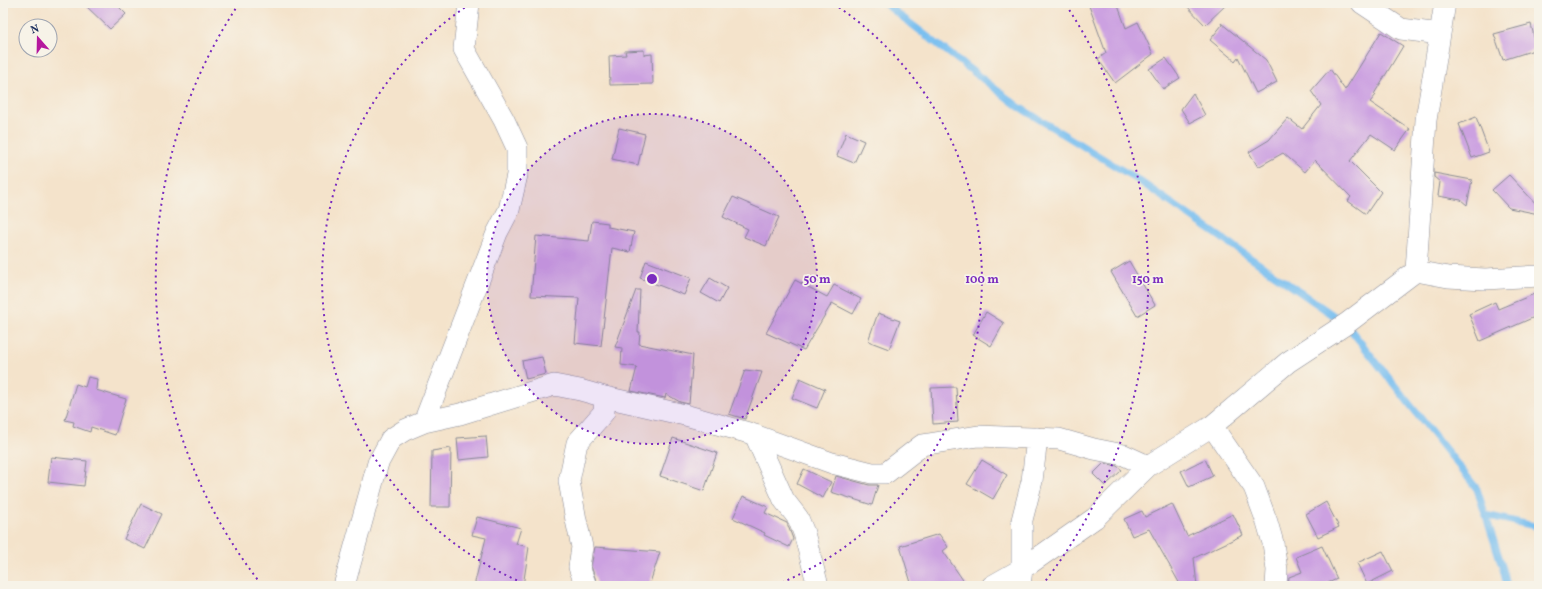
<svg xmlns="http://www.w3.org/2000/svg" width="1542" height="589" viewBox="0 0 1542 589" font-family="Vollkorn,serif">
<style>
.lines{fill:none;stroke-linecap:round;stroke-linejoin:round}
.stream{stroke:#79bff0;stroke-width:7}
.building{fill:#cca1e1}
.street-casing{stroke:#888994;stroke-width:22}
.street{stroke:#fff;stroke-width:21}
.ring{fill:none;stroke:#7b2cbf;stroke-width:2;stroke-dasharray:2 4}
.centre{fill:#7b2cbf;stroke:#f7f3e8;stroke-width:2}
.ring-label{font-size:12px;text-anchor:middle;font-weight:bold;fill:#7b2cbf;stroke:#f7f3e8;stroke-width:3.5;stroke-linejoin:round;paint-order:stroke}
</style>
<rect width="100%" height="100%" fill="#f7f3e8"/>
<filter id="ink" filterUnits="userSpaceOnUse"><feTurbulence type="fractalNoise" baseFrequency=".025" numOctaves="2"/><feDisplacementMap in="SourceGraphic" scale="8" xChannelSelector="R" yChannelSelector="G"/><feConvolveMatrix kernelMatrix="1 2 1 2 8 2 1 2 1" color-interpolation-filters="sRGB"/></filter>
<filter id="wash" filterUnits="userSpaceOnUse"><feTurbulence type="fractalNoise" baseFrequency=".012" numOctaves="4" result="noise"/><feDisplacementMap in="SourceGraphic" scale="16" xChannelSelector="R" yChannelSelector="G"/><feGaussianBlur stdDeviation="0.9" result="paint"/><feColorMatrix in="noise" values="0 0 0 0 0 0 0 0 0 0 0 0 0 0 0 0 0 1.4 0 .05"/><feComposite in="paint" operator="in"/></filter>
<g filter="url(#wash)">
<rect width="100%" height="100%" fill="#f4e3cb"/>
<g class="lines">
<path class="stream" d="M 884,3 L 1019,107 L 1138,180 L 1346,324 L 1477,489 L 1503,569 L 1507,586
M 1485,515 L 1539,527"/>
</g>
<g id="blocks">
<path class="building" d="M 83,3 L 115,3 L 126,14 L 110,29 Z
M 1088,3 L 1117,3 L 1126,28 L 1138,22 L 1153,54 L 1115,83 L 1098,59 L 1106,53 Z
M 1184,3 L 1228,3 L 1205,25 Z
M 1221,23 L 1266,60 L 1277,82 L 1256,93 L 1238,57 L 1235,61 L 1210,40 L 1222,25 Z
M 1531,24 L 1537,49 L 1503,60 L 1494,34 Z
M 1381,32 L 1403,46 L 1374,94 L 1376,95 L 1370,102 L 1410,129 L 1395,150 L 1371,134 L 1350,161 L 1381,192 L 1366,214 L 1348,201 L 1351,197 L 1315,160 L 1305,172 L 1283,153 L 1258,167 L 1249,152 L 1269,140 L 1288,118 L 1302,129 L 1321,105 L 1311,91 L 1330,69 L 1345,90 Z
M 644,50 L 644,55 L 652,54 L 653,84 L 610,85 L 609,56 L 626,55 L 625,51 Z
M 1166,58 L 1180,78 L 1163,89 L 1149,69 Z
M 1193,93 L 1205,115 L 1190,123 L 1181,109 Z
M 1476,117 L 1489,152 L 1472,158 L 1459,124 Z
M 619,128 L 645,134 L 638,165 L 612,159 Z
M 846,133 L 864,141 L 854,163 L 837,156 Z
M 1434,173 L 1472,180 L 1467,205 L 1461,200 L 1438,196 L 1440,182 L 1434,177 Z
M 1509,175 L 1539,207 L 1539,214 L 1509,208 L 1492,190 Z
M 733,197 L 779,217 L 766,246 L 744,237 L 748,229 L 723,217 Z
M 592,221 L 608,223 L 608,227 L 634,232 L 630,252 L 612,248 L 601,346 L 575,343 L 579,298 L 531,296 L 536,236 L 589,241 Z
M 646,261 L 691,278 L 684,295 L 640,278 Z
M 1129,261 L 1155,305 L 1137,316 L 1111,272 Z
M 710,278 L 727,288 L 719,303 L 701,293 Z
M 795,280 L 827,297 L 834,285 L 861,299 L 853,314 L 832,303 L 804,350 L 766,333 Z
M 636,290 L 640,290 L 638,332 L 640,332 L 639,344 L 693,355 L 689,404 L 680,402 L 666,394 L 665,398 L 631,391 L 637,367 L 621,365 L 622,348 L 615,347 Z
M 1539,292 L 1539,315 L 1480,341 L 1469,314 L 1495,302 L 1498,309 Z
M 986,312 L 1004,323 L 991,346 L 973,335 Z
M 878,313 L 900,321 L 889,349 L 868,341 Z
M 542,357 L 546,374 L 526,379 L 522,361 Z
M 745,370 L 762,372 L 745,419 L 729,414 Z
M 88,377 L 97,379 L 96,390 L 126,399 L 115,435 L 91,427 L 90,432 L 73,426 L 74,422 L 65,420 L 76,384 L 85,387 Z
M 800,378 L 825,389 L 817,408 L 792,398 Z
M 956,387 L 958,422 L 933,424 L 931,388 Z
M 486,436 L 488,457 L 459,460 L 457,438 Z
M 673,438 L 717,453 L 704,491 L 660,476 Z
M 451,448 L 450,507 L 431,507 L 432,451 Z
M 51,457 L 87,461 L 84,486 L 48,482 Z
M 1205,459 L 1213,476 L 1189,487 L 1181,471 Z
M 982,460 L 1007,475 L 993,499 L 967,484 Z
M 1104,463 L 1117,466 L 1122,470 L 1105,486 L 1093,474 Z
M 804,469 L 831,482 L 823,498 L 797,484 Z
M 836,476 L 869,485 L 878,485 L 872,505 L 831,492 Z
M 743,496 L 768,507 L 765,513 L 787,523 L 793,539 L 789,547 L 764,535 L 765,533 L 733,518 Z
M 1326,502 L 1339,527 L 1318,537 L 1306,514 Z
M 141,504 L 162,514 L 145,549 L 124,539 Z
M 1172,504 L 1187,536 L 1233,514 L 1243,535 L 1194,558 L 1197,586 L 1181,586 L 1149,529 L 1132,536 L 1124,519 L 1142,511 L 1145,517 Z
M 477,517 L 521,528 L 516,544 L 529,547 L 523,586 L 474,586 L 486,538 L 472,535 Z
M 939,534 L 948,547 L 943,551 L 967,586 L 912,586 L 900,546 Z
M 1322,546 L 1337,579 L 1321,586 L 1288,586 L 1289,577 L 1302,572 L 1296,557 Z
M 595,547 L 660,552 L 649,586 L 598,586 L 591,566 Z
M 1383,551 L 1393,571 L 1367,584 L 1357,563 Z"/>
</g>
</g>
<g filter="url(#ink)">
<use href="#blocks" fill-opacity="0" stroke="#888994" stroke-width="1"/>
<g class="lines">
<defs>
<path id="street" d="M 1362,3 L 1401,29 L 1440,34
M 1416,271 L 1448,277 L 1485,279 L 1539,276
M 424,422 L 497,233 L 509,210 L 517,175 L 517,148 L 504,120 L 464,49 L 469,3
M 1212,426 L 1254,487 L 1267,522 L 1273,543 L 1277,570 L 1276,586
M 755,435 L 784,500 L 798,518 L 804,533 L 818,586
M 344,586 L 378,463 L 391,439 L 405,430 L 424,422 L 460,414 L 554,385 L 580,390 L 605,397 L 685,415 L 749,433 L 832,463 L 872,473 L 886,473 L 922,445 L 978,436 L 1059,439 L 1094,449 L 1124,455 L 1148,466
M 586,586 L 579,567 L 582,547 L 576,520 L 569,481 L 577,443 L 604,412 L 605,397
M 992,586 L 1022,569 L 1022,520 L 1032,481 L 1037,438
M 1020,586 L 1022,569 L 1095,518 L 1148,466 L 1212,426 L 1288,362 L 1346,324 L 1416,271 L 1426,120 L 1445,3"/>
</defs>
<use href="#street" class="street-casing"/>
<use href="#street" class="street"/>
</g>
</g>
<circle cx="652" cy="279" r="165" fill="#7b2cbf" fill-opacity=".12"/>
<g class="ring">
<circle cx="652" cy="279" r="165"/>
<path d="M528 585A330 330 0 0 1 470 4M834 4A330 330 0 0 1 776 585"/>
<path d="M261 584A496 496 0 0 1 238 5M1066 5A496 496 0 0 1 1043 584"/>
</g>
<circle cx="652" cy="279" r="6" class="centre"/>
<g class="ring-label">
<text x="817" y="283">50 m</text>
<text x="982" y="283">100 m</text>
<text x="1148" y="283">150 m</text>
</g>
<rect width="1542" height="589" fill="none" stroke="#f7f3e8" stroke-width="16"/>
<g transform="translate(38 38) rotate(340)"><circle r="19" fill="#f7f3e8" stroke="#9fa5b1"/>
<path d="M0-3L7 15L0 10L-7 15Z" fill="#b5179e"/>
<text y="-6" font-size="11" font-weight="bold" text-anchor="middle" fill="#1b2f5e">N</text>
</g>
</svg>
